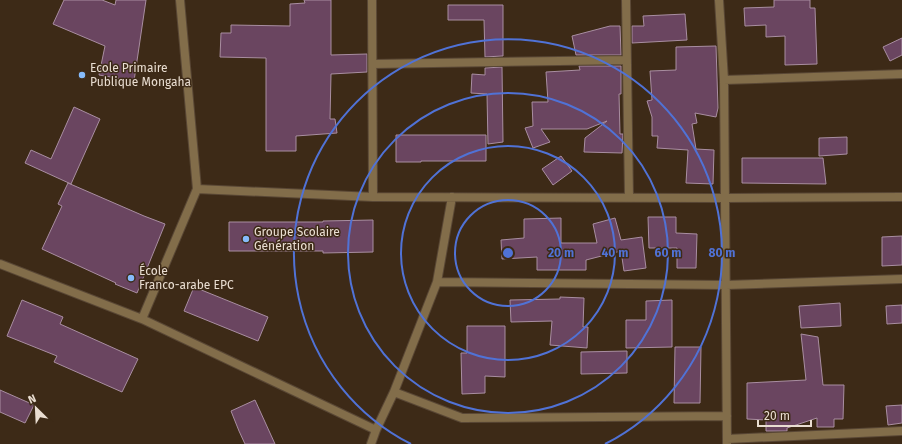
<svg xmlns="http://www.w3.org/2000/svg" width="902" height="444" viewBox="0 0 902 444" font-family="'Fira Sans',sans-serif">
<style>
.building{fill:#6a4560;stroke:#a98ea1}
.lines{fill:none;stroke-linecap:round;stroke-linejoin:round}
.minor-casing{stroke:#594735;stroke-width:10}
.minor{stroke:#826d4a;stroke-width:8}
.ring{fill:none;stroke:#5072d6;stroke-width:2}
.poi-dot{fill:#86bbfb;stroke:#3d2a17;stroke-width:1.5}
.labels{text-anchor:middle;dominant-baseline:central;stroke-width:3;stroke-linejoin:round;paint-order:stroke}
.poi-label{font-size:12px;fill:#e9ddd1;stroke:#3d2a17;text-anchor:start}
.centre{fill:#5072d6;stroke:#3d2a17;stroke-width:2}
.ring-label{font-size:12px;text-anchor:middle;font-weight:bold;fill:#5072d6;stroke:#3d2a17;stroke-width:3;stroke-linejoin:round;paint-order:stroke}
</style>
<rect width="100%" height="100%" fill="#3d2a17"/>
<path class="building" d="M 64,0 L 102,0 L 115,5 L 116,0 L 146,0 L 134,81 L 99,75 L 105,46 L 53,24 Z
M 304,0 L 331,0 L 331,55 L 367,54 L 367,72 L 331,74 L 330,119 L 335,119 L 337,133 L 296,136 L 296,151 L 266,151 L 266,58 L 220,57 L 221,33 L 231,33 L 231,25 L 290,26 L 290,4 L 305,3 Z
M 774,0 L 810,0 L 810,8 L 815,8 L 817,64 L 785,65 L 785,36 L 766,37 L 766,25 L 745,26 L 744,8 L 774,7 Z
M 448,5 L 503,5 L 503,56 L 502,56 L 485,57 L 484,20 L 448,20 Z
M 685,14 L 687,40 L 632,43 L 632,26 L 644,26 L 643,16 Z
M 610,26 L 620,26 L 621,55 L 576,55 L 572,36 Z
M 902,38 L 902,55 L 890,61 L 883,47 Z
M 716,46 L 718,108 L 716,117 L 695,113 L 697,123 L 692,124 L 696,149 L 714,150 L 713,184 L 686,183 L 688,150 L 657,148 L 658,136 L 652,136 L 652,117 L 647,101 L 652,100 L 650,71 L 676,70 L 676,47 Z
M 579,66 L 621,66 L 621,94 L 619,94 L 620,134 L 623,134 L 622,153 L 584,152 L 585,138 L 607,121 L 587,129 L 541,129 L 550,142 L 533,148 L 525,128 L 533,126 L 532,102 L 548,102 L 546,72 L 580,70 Z
M 502,67 L 503,142 L 488,144 L 487,94 L 471,93 L 472,74 L 485,75 L 485,68 Z
M 74,107 L 100,119 L 71,184 L 25,163 L 31,150 L 51,159 Z
M 396,135 L 486,135 L 486,161 L 421,161 L 421,162 L 396,162 Z
M 847,137 L 847,154 L 819,156 L 819,138 Z
M 561,156 L 572,171 L 553,185 L 542,169 Z
M 742,158 L 823,158 L 826,184 L 742,183 Z
M 68,183 L 144,216 L 165,224 L 137,293 L 115,284 L 116,283 L 42,249 L 62,206 L 58,204 Z
M 648,217 L 676,217 L 676,233 L 697,234 L 696,268 L 677,268 L 677,248 L 649,248 Z
M 561,218 L 561,243 L 597,243 L 593,224 L 615,218 L 621,240 L 642,237 L 646,268 L 624,271 L 621,251 L 586,260 L 586,270 L 537,270 L 537,257 L 502,259 L 501,240 L 524,238 L 524,219 Z
M 373,220 L 373,252 L 323,253 L 323,251 L 229,251 L 229,222 L 323,222 L 323,221 Z
M 902,236 L 902,265 L 882,266 L 882,237 Z
M 194,287 L 268,317 L 258,341 L 184,311 Z
M 560,297 L 584,298 L 583,327 L 588,327 L 587,348 L 550,345 L 552,321 L 511,322 L 510,300 L 560,299 Z
M 22,300 L 63,317 L 60,324 L 138,359 L 122,392 L 54,362 L 57,356 L 7,336 Z
M 672,300 L 672,347 L 626,348 L 626,320 L 646,320 L 646,301 Z
M 840,303 L 841,326 L 801,328 L 799,306 Z
M 902,305 L 902,323 L 887,324 L 886,306 Z
M 467,326 L 505,326 L 505,377 L 485,376 L 485,393 L 462,394 L 461,353 L 467,353 Z
M 801,334 L 818,337 L 823,385 L 844,385 L 843,419 L 834,419 L 834,427 L 817,427 L 817,418 L 787,428 L 787,431 L 766,431 L 766,420 L 747,419 L 747,383 L 806,380 Z
M 675,347 L 701,347 L 700,403 L 674,403 Z
M 627,351 L 627,373 L 581,374 L 581,352 Z
M 0,390 L 34,405 L 25,423 L 0,412 Z
M 255,400 L 275,444 L 245,444 L 239,431 L 231,411 Z
M 902,405 L 902,423 L 888,425 L 886,406 Z"/>
<g class="lines">
<defs>
<path id="minor" d="M 372,0 L 373,197
M 626,0 L 629,197
M 719,0 L 724,80 L 727,444
M 373,64 L 627,60
M 724,80 L 902,74
M 197,189 L 373,197 L 725,198 L 902,197
M 0,264 L 142,319 L 376,430
M 437,282 L 726,285 L 902,279
M 142,319 L 197,189 L 180,0
M 394,392 L 462,418 L 727,416
M 727,439 L 902,431
M 371,444 L 376,430 L 394,392 L 437,282 L 452,197"/>
</defs>
<use href="#minor" class="minor-casing"/>
<use href="#minor" class="minor"/>
</g>
<g class="ring">
<circle cx="508" cy="253" r="53"/>
<circle cx="508" cy="253" r="107"/>
<circle cx="508" cy="253" r="160"/>
<path d="M411 444A214 214 0 1 1 605 444"/>
</g>
<g class="poi-dot">
<circle cx="82" cy="75" r="4"/>
<circle cx="246" cy="239" r="4"/>
<circle cx="131" cy="278" r="4"/>
</g>
<g class="labels">
<g class="poi-label">
<text x="90" y="68">Ecole Primaire<tspan x="90" dy="14">Publique Mongaha</tspan></text>
<text x="254" y="232">Groupe Scolaire<tspan x="254" dy="14">Génération</tspan></text>
<text x="139" y="271">École<tspan x="139" dy="14">Franco-arabe EPC</tspan></text>
</g>
</g>
<circle cx="508" cy="253" r="6" class="centre"/>
<g class="ring-label">
<text x="561" y="257">20 m</text>
<text x="615" y="257">40 m</text>
<text x="668" y="257">60 m</text>
<text x="722" y="257">80 m</text>
</g>
<g transform="translate(36 408) rotate(336)" stroke="#3d2a17" stroke-width="3" paint-order="stroke">
<path d="M0-3L7 15L0 10L-7 15Z" fill="#e9ddd1"/>
<text y="-6" font-size="11" font-weight="bold" text-anchor="middle" fill="#e9ddd1">N</text>
</g>
<path d="M758 420v6h53v-6" fill="none" stroke="#e9ddd1" stroke-width="2"/>
<text x="764" y="420" font-size="12" fill="#e9ddd1" stroke="#3d2a17" stroke-width="3" paint-order="stroke">20 m</text>
</svg>
